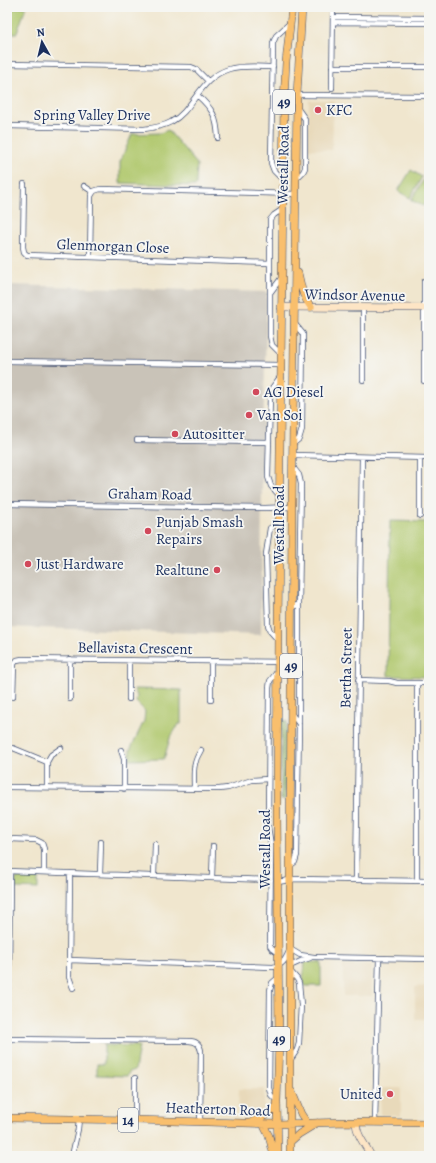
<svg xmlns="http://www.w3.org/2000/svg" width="436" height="1163" font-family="Alegreya,serif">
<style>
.built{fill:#e8d9ba}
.industrial{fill:#c9c3b8}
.green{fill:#b0c86d;stroke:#667c66}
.forest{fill:#8cac60;stroke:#546e5f}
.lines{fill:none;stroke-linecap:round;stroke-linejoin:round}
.street-casing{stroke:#3b4a6f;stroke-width:6}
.secondary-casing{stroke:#3b4a6f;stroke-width:8}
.primary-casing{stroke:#3b4a6f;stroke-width:8}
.street{stroke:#fff;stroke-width:4.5}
.secondary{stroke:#fde5c5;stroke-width:7}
.primary{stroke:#f9bf6d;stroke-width:7}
.poi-dot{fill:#d1495b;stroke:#f6f6f2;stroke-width:1.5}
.labels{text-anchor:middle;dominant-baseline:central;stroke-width:3.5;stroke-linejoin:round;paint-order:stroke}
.shield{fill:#f6f6f2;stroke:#5d6b8a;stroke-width:1}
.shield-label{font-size:14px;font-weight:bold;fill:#1b2f5e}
.poi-label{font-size:15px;fill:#1b2f5e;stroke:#f6f6f2;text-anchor:start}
.street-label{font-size:15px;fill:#1b2f5e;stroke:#f6f6f2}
</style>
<rect width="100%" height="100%" fill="#f6f6f2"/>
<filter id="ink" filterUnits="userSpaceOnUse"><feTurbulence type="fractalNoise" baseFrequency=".025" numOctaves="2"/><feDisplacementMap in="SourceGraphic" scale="8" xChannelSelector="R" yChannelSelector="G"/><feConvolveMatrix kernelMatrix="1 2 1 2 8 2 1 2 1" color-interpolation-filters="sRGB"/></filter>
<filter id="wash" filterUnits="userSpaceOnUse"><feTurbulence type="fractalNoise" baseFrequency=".012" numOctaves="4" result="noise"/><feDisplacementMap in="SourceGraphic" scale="16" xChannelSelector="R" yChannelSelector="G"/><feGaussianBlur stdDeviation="0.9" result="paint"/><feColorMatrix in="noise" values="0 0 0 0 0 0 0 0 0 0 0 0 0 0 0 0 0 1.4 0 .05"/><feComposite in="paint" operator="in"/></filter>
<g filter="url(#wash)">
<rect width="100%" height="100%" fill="#f0e6ce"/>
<path class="built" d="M309,100H334L332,150L308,149Z
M343,965L372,966V996H343Z
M429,982V1019H415V987L428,986Z
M380,1088H401V1116L381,1115Z
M239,1089H264V1110L258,1114H238Z"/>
<path class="industrial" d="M7,285L267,292L262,476L261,635L7,627Z"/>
<path class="green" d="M19,7H26L17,33H7V11Z
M168,130L197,164L196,186L120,183V162L132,134L160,133Z
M411,170L422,177L410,198L398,191Z
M424,179L429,182V196L423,206L411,200Z
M390,521L429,522V677L388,676Z
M134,689L181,690V724H179L170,738L164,759L130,760V750L144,721L145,711L136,702L137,696Z
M18,877H38V889L15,888L16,878Z
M305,962H321V986H305L303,979Z
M104,1045L139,1046L135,1070L129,1072L127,1076L97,1075V1064H104Z"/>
<path class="forest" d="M281,719L287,721L286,800H281Z"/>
</g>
<g filter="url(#ink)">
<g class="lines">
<g class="street-casing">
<path id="street" d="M333,17L429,18
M333,22L429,23
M7,64L191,67L196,69L208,81
M332,67H429
M332,88L333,7
M197,95C213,109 217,117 218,138
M297,95L429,96
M7,126L144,129C153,128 162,127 171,122C194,110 199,78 229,69C243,65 259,67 273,67
M296,179L303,172L305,168V119L298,109
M283,180L274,171L271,163L273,43L276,36L290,23
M24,184L23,247L24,252L27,255L270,263
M84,186L93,192
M90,257L91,196L94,191L100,189L296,194
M270,293L282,277
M363,307V380
M280,353L272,345L270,336V220L274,215L283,209
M7,361L281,365
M424,381V281
M137,440L269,442
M293,444L299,439L302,429L303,334L294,323
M292,455L429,458
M279,495L271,486L268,477L270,396L272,388L280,377
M7,504L265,508L292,507
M420,516V458
M291,608L299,604L301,484L299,475L292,466
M278,640L270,631L268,625L266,554L270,528L279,523
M277,672L270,681L269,688L268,827L271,845L270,946L272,949L279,954
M358,680L389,681L397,683H429
M13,697L14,664L17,660L22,659L291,662
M70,699V659
M129,699V660
M211,700V661
M299,722V604
M13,748L47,762V787
M121,750L124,759V789
M47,762L51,755L61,748
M7,787L219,789L228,788L252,780L268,779
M194,789C194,773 192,764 201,750
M9,839L36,840L42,843L44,849V872
M290,866L295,862L297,855L299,724L291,713
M7,871L271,880
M70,873L69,977L73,988
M100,874L101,842
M154,876L155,844
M212,878L213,846
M356,880L362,457
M417,881V683
M278,882L295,879L429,881
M69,960L273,967C284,965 286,958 290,949L300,955L314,957L429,959
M290,966L301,961L310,958
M291,972L297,979L299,983L301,1005L299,1043L297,1050L291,1059
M9,986L10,871
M7,1039L189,1041C196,1041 200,1044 201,1051L200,1122
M277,1101L271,1095L269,1088L270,990L272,983L279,977
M135,1120V1078
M375,1123L379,958
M72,1156L78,1129L79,1119"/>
</g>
<g class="secondary-casing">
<path id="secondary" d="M281,307L429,308
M356,1122C356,1135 366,1145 371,1156"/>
</g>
<g class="primary-casing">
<path id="primary" d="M298,273C302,288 301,294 311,307
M292,1092L301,1114L307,1123
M7,1118L135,1120L277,1124L347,1122L429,1123
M252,1122L268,1114L277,1106
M263,1124L269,1136L274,1156
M290,1142L299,1134L317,1123
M278,1156L277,1101L279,1041L277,813L278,626L284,101L286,62L292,7
M290,1156V866L292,507L297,95L302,7"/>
</g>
<use href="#street" class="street"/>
<use href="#secondary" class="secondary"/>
<use href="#primary" class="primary"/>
</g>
</g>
<g class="poi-dot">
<circle cx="318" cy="110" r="4"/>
<circle cx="256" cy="392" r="4"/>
<circle cx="249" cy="415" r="4"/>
<circle cx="175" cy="434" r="4"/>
<circle cx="148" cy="531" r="4"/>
<circle cx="28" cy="564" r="4"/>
<circle cx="217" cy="570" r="4"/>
<circle cx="390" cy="1094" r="4"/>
</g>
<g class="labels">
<g class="shield">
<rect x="273" y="90" width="22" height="24" rx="3"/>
<rect x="280" y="654" width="22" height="24" rx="3"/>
<rect x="268" y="1027" width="22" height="24" rx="3"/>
<rect x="118" y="1108" width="20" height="24" rx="3"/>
</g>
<g class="shield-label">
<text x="284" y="102">49</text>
<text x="291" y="666">49</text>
<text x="279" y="1039">49</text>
<text x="128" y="1120">14</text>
</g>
<g class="poi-label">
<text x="326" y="110">KFC</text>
<text x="264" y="392">AG Diesel</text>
<text x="257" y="415">Van Soi</text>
<text x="183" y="434">Autositter</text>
<text x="156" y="522">Punjab Smash<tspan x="156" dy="17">Repairs</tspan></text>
<text x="36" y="564">Just Hardware</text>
<text x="209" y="570" text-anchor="end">Realtune</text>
<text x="382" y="1094" text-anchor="end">United</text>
</g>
<g class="street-label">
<text x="92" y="115">Spring Valley Drive</text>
<text transform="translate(283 165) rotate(-89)">Westall Road</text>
<text transform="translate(113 246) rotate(2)">Glenmorgan Close</text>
<text transform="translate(355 295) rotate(1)">Windsor Avenue</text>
<text transform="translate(150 494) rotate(1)">Graham Road</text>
<text transform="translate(279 525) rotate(-90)">Westall Road</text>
<text transform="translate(135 648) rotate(1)">Bellavista Crescent</text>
<text transform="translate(346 668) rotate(-89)">Bertha Street</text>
<text transform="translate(265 849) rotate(-90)">Westall Road</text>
<text transform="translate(218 1109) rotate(2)">Heatherton Road</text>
</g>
</g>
<rect width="436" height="1163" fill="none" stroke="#f6f6f2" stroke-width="24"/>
<g transform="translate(42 42) rotate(352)" stroke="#f6f6f2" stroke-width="3" paint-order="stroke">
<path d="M0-3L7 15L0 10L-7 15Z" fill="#1b2f5e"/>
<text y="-6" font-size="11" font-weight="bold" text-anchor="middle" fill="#1b2f5e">N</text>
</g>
</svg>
